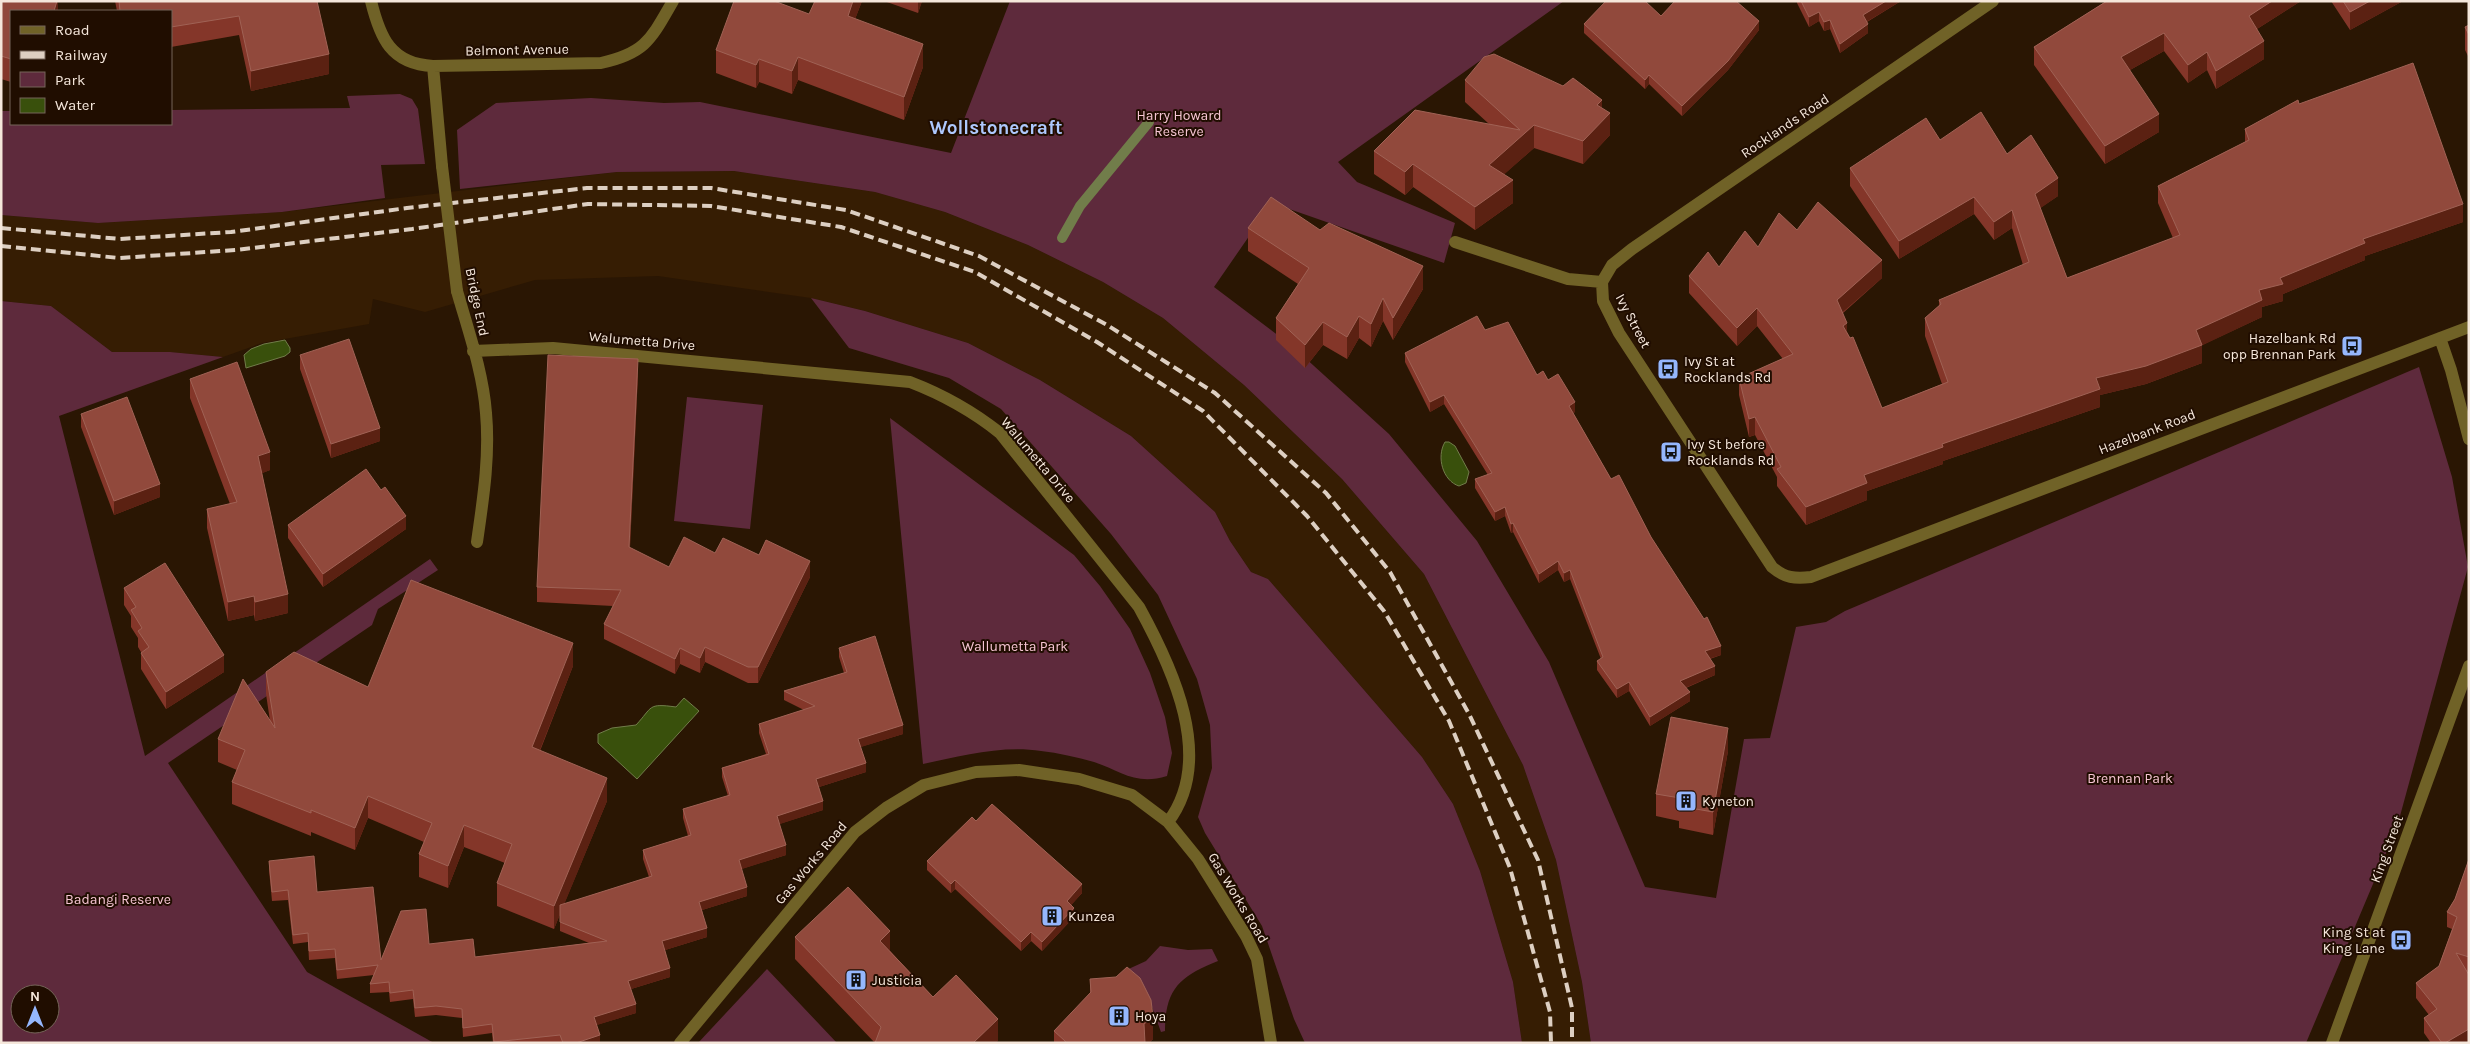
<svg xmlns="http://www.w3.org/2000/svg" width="2470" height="1044" font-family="Karla,sans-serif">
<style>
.built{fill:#361d03}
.green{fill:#5e2a3c;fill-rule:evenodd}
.water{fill:#39500c;stroke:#717d4a}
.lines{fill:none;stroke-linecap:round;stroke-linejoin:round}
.stream{stroke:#717d4a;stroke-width:10}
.street{stroke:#706227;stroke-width:12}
.rail{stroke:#ddcfc2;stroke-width:4;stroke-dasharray:10 5;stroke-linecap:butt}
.street-bridge{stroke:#706227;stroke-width:12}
.wall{fill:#843629}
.shaded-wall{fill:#5b2112}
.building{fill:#91493c;stroke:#a06255}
.labels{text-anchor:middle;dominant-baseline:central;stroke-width:4;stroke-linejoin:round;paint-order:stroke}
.street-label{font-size:14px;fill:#f5e7db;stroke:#200d00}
.park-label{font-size:14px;fill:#f6c5d3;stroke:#200d00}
.poi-label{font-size:14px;fill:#f5e7db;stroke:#200d00;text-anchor:start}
.district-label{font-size:19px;font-weight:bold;fill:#aec8fd;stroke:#200d00}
</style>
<rect width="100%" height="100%" fill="#2a1603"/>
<path class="built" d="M734,171L875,192L945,212L1028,245L1103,282L1163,318L1244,385L1342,479L1424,574L1523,765L1556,860L1582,982L1591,1043H1522L1513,982L1480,871L1453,804L1422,757L1268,579L1251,572L1230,541L1215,512L1131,436L1040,380L968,343L865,311L811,298L658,276L535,280L425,312L373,299L369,324L262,343L223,357L170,352H112L51,306L1,301V215L98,223L282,212L617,172Z"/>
<path class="green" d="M1010,1H1564L1338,162L1357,182L1455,223L1444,263L1272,203L1214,287L1292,346L1389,434L1477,541L1549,662L1645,887L1716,898L1744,739L1770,738L1796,627L1826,622L1845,611L2419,367L2452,477L2468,567L2397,827L2306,1043H1591L1582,982L1556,860L1523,765L1424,574L1342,479L1244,385L1163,318L1103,282L1028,245L945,212L875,192L734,171L617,172L460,189L457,130L496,103L591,98L664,103L700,102L951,153Z
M400,94L412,99L418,109L425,164L381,165L385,198L282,212L98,223L1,215V111H11V124H171V110L350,108L347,96Z
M811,298L865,311L968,343L1040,380L1131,436L1215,512L1230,541L1251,572L1268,579L1422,757L1453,804L1480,871L1513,982L1522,1043H1305L1294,1019L1262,926L1205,833L1198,817L1212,768L1210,725L1197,679L1158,595L1111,534L1001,409L949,378L849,348Z
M1,301L51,306L112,352H170L223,357L59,416L145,756L430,559L438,570L378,609L372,625L168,763L307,972L434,1043H1ZM20,994H50V1024H20Z
M687,397L763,405L750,529L674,521Z
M890,418L1074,555L1100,586L1130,629L1150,673L1165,717L1172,753L1167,776C1136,786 1121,771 1094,762C1077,757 1058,753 1041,751C1002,745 961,756 923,764Z
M1160,946L1188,950L1212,949L1218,961C1180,976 1165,989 1165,1031L1161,1032L1149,999L1122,972L1146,961Z
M767,969L837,1043H698Z"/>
<path class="water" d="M285,340L290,348V352L285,356L246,368L244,355L251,349L264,344Z
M1445,442H1449L1455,446L1469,472L1466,483L1459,486C1443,481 1436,457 1445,442Z
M684,698L699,711L637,779L598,743V734L612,728L636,725C653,707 647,703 676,707Z"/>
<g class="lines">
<path class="stream" d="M1062,238L1080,206L1149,122"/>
<path class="street" d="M371,1C380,38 391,64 433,66L601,63C646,53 651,39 673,1
M433,66L442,166
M1455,242L1568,279L1602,282
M1602,282L1603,301L1619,333L1772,567C1785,578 1795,579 1811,577L2469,327
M1602,282L1612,265L1632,249L1993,1
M457,291C468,330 483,372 486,413C490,456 483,500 477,542
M2440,338L2451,370L2469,439
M473,351L553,348L910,382C944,395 971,410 1000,433L1139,607C1172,667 1216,759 1168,822
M680,1043L855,832L886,808L924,785L976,772L1019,770L1079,779L1132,795L1168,822L1198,859L1246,936L1257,959L1271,1043
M2332,1043L2469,666"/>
<path class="rail" d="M1,228L120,239L231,232L407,208L587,188H711L846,210L979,256L1107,325L1215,393L1326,493L1390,572L1469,714L1538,860L1572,1008V1043
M1,246L119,258L236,250L412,229L588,204L711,206L841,227L975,272L1097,342L1203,411L1307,516L1384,611L1449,721L1510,868L1550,1012L1551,1043"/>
<path class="street-bridge" d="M442,166L457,291"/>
</g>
<path class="wall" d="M1,1H58V11H11V82L1,79Z
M115,1H317L329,74L251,91L239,35L171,47V11H117Z
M862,1L855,19L923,67L904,120L798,80L792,94L759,82L756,88L716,73V50L809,14Z
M884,1H922L918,13Z
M1797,1H1901L1867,22L1868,33L1840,53L1830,29L1824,31L1819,21L1809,27L1797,3Z
M2105,1H2301L2257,29L2264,59L2216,89L2207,70L2188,83L2164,51L2130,70L2159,132L2105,164L2034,65V47L2105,2Z
M2331,1H2403L2350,30Z
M1661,16L1759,30L1728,70L1682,116L1649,84L1645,89L1584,33V24Z
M2469,25V58L2465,50V27Z
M1465,80L1602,108L1610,135L1583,164L1534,148L1504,174L1513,203L1475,230L1413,187L1405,195L1374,174V151L1489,124L1465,102Z
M2299,104L2463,222L2365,256V260L2283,294V301L2262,307V317L2202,345V363L2146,384L2100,395V407L1943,461V464L1867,491V500L1806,525L1777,486V477L1755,435L1749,437L1739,395V378L1783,359L1757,326L1737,346L1689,293V276L1719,267L1758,247L1797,230L1882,278L1843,313L1847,332L1882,408L1942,384L1925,336V318L1939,306V300L2023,265L2012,228L1994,240L1974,214L1899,259L1850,186V168L1940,140L2007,154L2058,196L2040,208L2067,278L2173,238L2158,203V186L2245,142V129Z
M1248,228L1320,230L1423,289L1393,340L1383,321L1371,347L1359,338L1347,359L1323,345L1305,368L1276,340V318L1298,284L1248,251Z
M1485,330L1537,375L1548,380L1575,412L1573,413L1611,479L1651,537L1721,655L1710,659L1715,675L1686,688L1690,701L1650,726L1629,691L1617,698L1597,670V661L1601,659L1570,579L1564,582L1558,570L1539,583L1513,532L1511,533L1505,516L1495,521L1475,488V479L1488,475L1444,404L1430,412L1405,362V353Z
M300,355L380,441L331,458L300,369Z
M638,374L630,548L669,567L715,553L759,555L810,577L758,683H748L705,662L700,673L680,664L675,674L604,639V624L613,606L537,602V587Z
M190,379L270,470L262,473L288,613L255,621L254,615L228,621L207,528V509L230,504L190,398Z
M81,414L160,497L114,515L81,427Z
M381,490L406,529L323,587L288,538V525Z
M124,588L224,672L166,709L141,669V652L138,647V638L131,627V616L124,605Z
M839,648L903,734L860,747L866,772L819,787L823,810L779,824L786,855L741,869L747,896L702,910L707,937L665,950L670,977L631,989L636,1013L596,1025L600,1043H493L492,1033L463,1037L462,1018L436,1015L415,1017L413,999L390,1002L389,992L370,993V984L374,975L337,979L335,958L309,960L308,942L293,944L288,900L272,901L269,870V861L317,892L381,960L429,944L475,957L589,943L560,931V914L554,929L497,906V883L505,863L464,847L448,888L419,877V854L424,842L368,818L355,850L311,832V836L232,804V782L237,770L218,762V739L270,721L266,694V672L368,687L573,666L540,751L607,801L564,904L649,877L643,859V850L688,836L683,818V809L728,796L722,777V768L766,754L759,733V724L804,710L784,700V691L844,673L839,657Z
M1728,751L1713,835L1679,828V821L1656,816V794Z
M2469,859V973L2467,972L2469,1043H2431L2424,1033V1018L2429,1015L2416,998V983L2439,966L2452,929L2447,927V912L2455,899Z
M927,861L1082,893L1071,905L1074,917L1042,951L1031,941L1021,951L955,889L951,893L927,870Z
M795,937L890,951L933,997L998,1041L875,1043L795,959Z
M1090,979L1153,1039L1149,1043H1054V1031L1090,994Z"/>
<path class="shaded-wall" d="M57,1H58V11H54Z
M853,1H862L848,38V16Z
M918,1H922L918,13Z
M1886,1H1901L1863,24V15Z
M2272,1H2301L2249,34V16Z
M2370,1H2403L2350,30V12Z
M1819,12V21L1809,27V17Z
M1830,20V29L1824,31V22Z
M1759,21V30L1728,70L1682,116V106Z
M1868,24V33L1840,53V44Z
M2164,33V51L2121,75V57Z
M2264,41V59L2216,89V71Z
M923,44V67L904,120V97Z
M2207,52V70L2188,83V65Z
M329,54V74L251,91V71Z
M798,57V80L792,94V71Z
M759,59V82L756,88V65Z
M1649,75V84L1645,89V80Z
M1602,100V121L1610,113V135L1583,164V141L1597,105Z
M2159,114V132L2105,164V146Z
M1534,125V148L1489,188V165Z
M1413,164V187L1405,195V172Z
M2058,178V196L2035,212V194Z
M1513,180V203L1475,230V207Z
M1974,197V214L1899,259V241Z
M2463,204V222L2365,256V260L2283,294V301L2262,307V317L2201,346L2202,345V363L2146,384L2100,395V407L1943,461V464L1867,491V500L1806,525V507L1864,475L1942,444L2096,378L2196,330L2280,278L2363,239Z
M2012,210V228L1994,240V222Z
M1882,260V278L1837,317V300Z
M1423,266V289L1393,340V318Z
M1383,298V321L1371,347V324Z
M1757,308V326L1737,346V328Z
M1359,316V338L1347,359V337Z
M1323,322V345L1305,368V345Z
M1847,323V341L1843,326Z
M638,359V374L629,563V547Z
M1444,395V404L1430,412V402Z
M1575,402V412L1569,415V406Z
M1755,417V435L1749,437V419Z
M380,428V441L331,458V444Z
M270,452V470L258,475V456Z
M160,484V497L114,515V501Z
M1505,507V516L1495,521V512Z
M406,516V529L323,587V574Z
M1513,523V532L1511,533V524Z
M810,561V577L758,683V667Z
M1558,561V570L1539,583V574Z
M1570,570V579L1564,582V573Z
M288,594V613L255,621V602Z
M254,596V615L228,621V602Z
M573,643V666L532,770V747Z
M1721,646V655L1705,660V651Z
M705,647V662L700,673V658Z
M680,648V664L675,674V659Z
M224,655V672L166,709V692Z
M1715,666V675L1680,690V681Z
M1629,682V691L1617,698V689Z
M1690,692V701L1650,726V717Z
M903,725V734L858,748V739Z
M1728,728V751L1713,835V812Z
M866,763V772L816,788V779Z
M607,778V801L554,929V906Z
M368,796V818L355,850V828Z
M823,801V810L777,825V816Z
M464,825V847L448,888V866Z
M786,845V855L739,870V860Z
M955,880V889L951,893V884Z
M1082,884V893L1067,910V901Z
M747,887V896L699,911V902Z
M1074,908V917L1042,951V942Z
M707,928V937L662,951V941Z
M890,931V953L880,941Z
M1031,932V941L1021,951V942Z
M670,968V977L628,990V981Z
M636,1004V1013L594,1026V1017Z
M1153,1017V1039L1149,1043H1144V1024Z
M998,1019V1041L996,1043H973Z
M2469,1029V1043H2445Z
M600,1035V1043H576Z"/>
<path class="building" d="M1,1H57L54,11H11V59L1,56Z
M119,1H317L329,54L251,71L239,16L171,27V11H120Z
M734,1H774L809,14L815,1H853L848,16L923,44L904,97L798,57L792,71L759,59L756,65L716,50Z
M1606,1H1645L1661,16L1675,1H1736L1759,21L1728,61L1682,106L1649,75L1645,80L1584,24Z
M1801,1H1886L1863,15L1868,24L1840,44L1830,20L1824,22L1819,12L1809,17Z
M2107,1H2272L2249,16L2264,41L2216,71L2207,52L2188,65L2164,33L2121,57L2159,114L2105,146L2034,47Z
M2343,1H2370L2350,12Z
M2469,25V35L2465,27Z
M1494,54L1563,86L1573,78L1602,100L1597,105L1610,113L1583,141L1534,125L1489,165L1513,180L1475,207L1413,164L1405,172L1374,151L1415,110L1520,130L1465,80L1484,57Z
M2413,63L2463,204L2363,239L2365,243L2280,278L2283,284L2259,290L2262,300L2196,330L2202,345L2146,366L2096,378L2100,389L1942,444L1943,447L1864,475L1867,483L1806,507L1777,469L1781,467L1755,417L1749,419L1739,378L1793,354L1757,308L1737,328L1689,276L1708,252L1719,267L1745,231L1758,247L1779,213L1797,230L1818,202L1882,260L1837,300L1847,323L1843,326L1850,338L1853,337L1882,408L1948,382L1925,318L1941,304L1939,300L2029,262L2012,210L1994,222L1974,197L1899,241L1850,168L1926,118L1940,140L1981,112L2007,154L2031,135L2058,178L2035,194L2067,278L2180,235L2158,186L2249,140L2245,129L2298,100L2299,104Z
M1271,197L1320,230L1329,223L1423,266L1393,318L1383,298L1371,324L1359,316L1347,337L1323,322L1305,345L1276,318L1309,268L1248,228Z
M1477,316L1485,330L1508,322L1537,375L1543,371L1548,380L1558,374L1575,402L1569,406L1611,479L1619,475L1651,537L1704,619L1707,617L1721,646L1705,651L1715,666L1680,681L1690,692L1650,717L1629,682L1617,689L1597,661L1603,657L1570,570L1564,573L1558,561L1539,574L1513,523L1511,524L1505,507L1495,512L1475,479L1492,473L1444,395L1430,402L1405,353Z
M349,339L380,428L331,444L300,355Z
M548,355L638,359L629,547L669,567L684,537L715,553L723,538L759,555L766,540L810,561L758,667H748L705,647L700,658L680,648L675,659L604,624L621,590L537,587Z
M237,362L270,452L258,456L288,594L255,602L254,596L228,602L207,509L237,502L190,379Z
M127,397L160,484L114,501L81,414Z
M366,469L381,490L385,487L406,516L323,574L288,525Z
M165,563L224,655L166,692L141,653L149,647L138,631L142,628L131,610L136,607L124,588Z
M411,580L573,643L532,747L607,778L554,906L497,883L512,844L464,825L448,866L419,854L432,823L368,796L355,828L311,810V813L232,782L245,750L218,739L243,679L275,728L266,672L294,652L368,687Z
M875,636L903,725L858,739L866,763L816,779L823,801L777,816L786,845L739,860L747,887L699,902L707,928L662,941L670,968L628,981L636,1004L594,1017L600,1035L576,1043H563L560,1035L494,1042L492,1024L463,1028L462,1009L436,1006L415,1008L413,990L390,993L389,982L370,984L378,965L337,970L335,949L309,951L308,933L293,935L288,890L272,892L269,861L314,856L317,892L373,887L381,960L401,911L426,909L429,944L473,939L475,957L607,941L560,922V905L652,876L643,850L691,835L683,809L730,795L722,768L769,754L759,724L815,706L784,691L847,672L839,648Z
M1671,717L1728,728L1713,812L1679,806L1680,798L1656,794Z
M992,804L1082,884L1067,901L1074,908L1042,942L1031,932L1021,942L955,880L951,884L927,861L972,817L976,821Z
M2469,859V957L2456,953L2469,975V1029L2445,1043H2442L2424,1018L2437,1009L2416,983L2439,966L2457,917L2447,912L2455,899Z
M848,887L890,931L880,941L933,997L956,975L998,1019L973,1043H875L881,1027L795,937Z
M1127,967L1140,978L1151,1000L1153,1017L1144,1024L1145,1043H1066L1065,1041L1054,1031L1091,992L1090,979L1116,977Z"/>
<defs>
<g id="bus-square" transform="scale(1.125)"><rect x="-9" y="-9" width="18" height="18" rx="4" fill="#95b7fd" stroke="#200d00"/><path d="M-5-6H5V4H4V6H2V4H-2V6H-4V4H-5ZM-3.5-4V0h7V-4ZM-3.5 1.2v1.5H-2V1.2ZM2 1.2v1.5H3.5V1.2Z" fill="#111"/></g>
<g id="building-square" transform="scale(1.125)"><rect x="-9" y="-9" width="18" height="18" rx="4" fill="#95b7fd" stroke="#200d00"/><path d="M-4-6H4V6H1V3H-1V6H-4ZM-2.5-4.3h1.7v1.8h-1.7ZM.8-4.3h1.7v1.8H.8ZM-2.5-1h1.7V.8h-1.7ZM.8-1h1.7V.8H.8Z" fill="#111"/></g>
</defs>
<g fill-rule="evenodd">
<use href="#bus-square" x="2352" y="346"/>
<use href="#bus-square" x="1668" y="369"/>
<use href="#bus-square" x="1671" y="452"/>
<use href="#building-square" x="1686" y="801"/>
<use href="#building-square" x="1052" y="916"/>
<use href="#bus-square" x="2401" y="940"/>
<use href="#building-square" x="856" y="980"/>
<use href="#building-square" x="1119" y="1016"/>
</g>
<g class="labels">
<g class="street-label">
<text transform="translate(517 50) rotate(-1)">Belmont Avenue</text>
<text transform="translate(1785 126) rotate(-34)">Rocklands Road</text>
<text transform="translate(477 302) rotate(78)">Bridge End</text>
<text transform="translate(1633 321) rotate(62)">Ivy Street</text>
<text transform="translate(642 341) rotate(5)">Walumetta Drive</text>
<text transform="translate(2147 432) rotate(-21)">Hazelbank Road</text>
<text transform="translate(1038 460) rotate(50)">Walumetta Drive</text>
<text transform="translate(2387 849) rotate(-70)">King Street</text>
<text transform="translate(811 863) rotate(-50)">Gas Works Road</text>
<text transform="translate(1238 898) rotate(59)">Gas Works Road</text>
</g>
<g class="park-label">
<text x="1179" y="115">Harry Howard<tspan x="1179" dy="16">Reserve</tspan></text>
<text x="1015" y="646">Wallumetta Park</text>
<text x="2130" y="778">Brennan Park</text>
<text x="118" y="899">Badangi Reserve</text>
</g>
<g class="poi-label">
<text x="2336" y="338" text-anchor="end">Hazelbank Rd<tspan x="2336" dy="16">opp Brennan Park</tspan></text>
<text x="1684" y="361">Ivy St at<tspan x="1684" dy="16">Rocklands Rd</tspan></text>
<text x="1687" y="444">Ivy St before<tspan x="1687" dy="16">Rocklands Rd</tspan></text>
<text x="1702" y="801">Kyneton</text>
<text x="1068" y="916">Kunzea</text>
<text x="2385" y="932" text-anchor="end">King St at<tspan x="2385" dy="16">King Lane</tspan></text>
<text x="872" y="980">Justicia</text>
<text x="1135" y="1016">Hoya</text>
</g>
<g class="district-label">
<text x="996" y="128">Wollstonecraft</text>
</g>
</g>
<rect width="2470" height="1044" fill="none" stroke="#f5e7db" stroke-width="5"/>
<rect x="10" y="10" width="162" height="115" fill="#200d00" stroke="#756458"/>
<rect x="20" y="26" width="25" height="8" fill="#706227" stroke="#756458"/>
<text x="55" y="35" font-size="15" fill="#f5e7db">Road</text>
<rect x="20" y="51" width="25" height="8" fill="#ddcfc2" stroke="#756458"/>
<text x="55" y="60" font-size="15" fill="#f5e7db">Railway</text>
<rect x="20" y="72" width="25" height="15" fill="#5e2a3c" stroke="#756458"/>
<text x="55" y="85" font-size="15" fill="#f5e7db">Park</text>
<rect x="20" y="98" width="25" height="15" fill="#39500c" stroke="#756458"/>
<text x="55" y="110" font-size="15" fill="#f5e7db">Water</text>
<g transform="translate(35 1009)"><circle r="24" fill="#200d00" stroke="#756458"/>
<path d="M0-4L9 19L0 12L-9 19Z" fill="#95b7fd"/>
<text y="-8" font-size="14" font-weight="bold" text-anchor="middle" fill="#f5e7db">N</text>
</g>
</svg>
